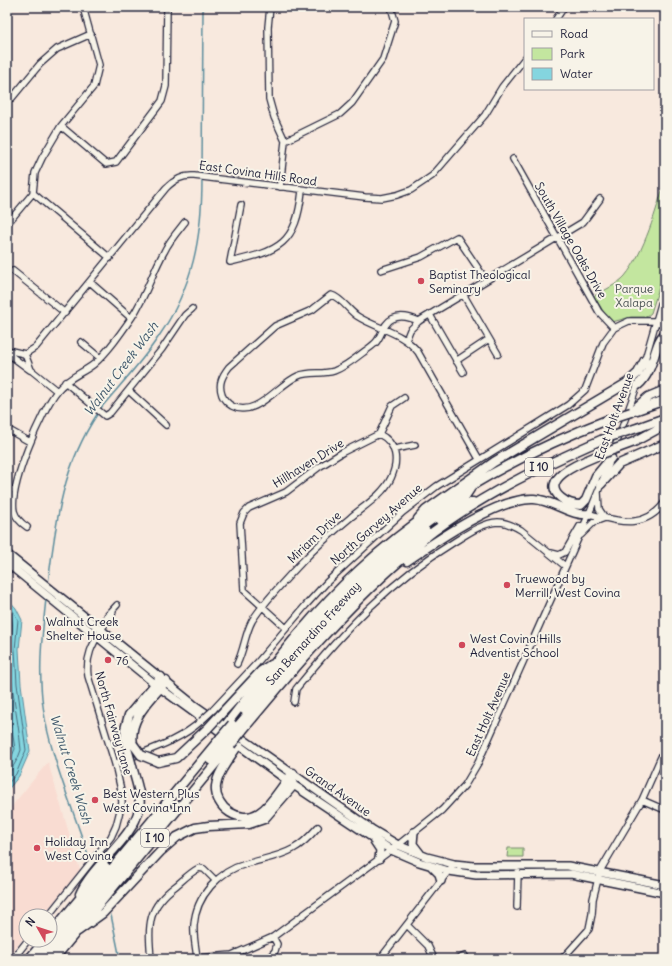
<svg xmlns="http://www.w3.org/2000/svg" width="672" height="966" font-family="Delius,sans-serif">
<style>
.built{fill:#f9dcd2}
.green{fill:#c3e69f;stroke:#72846d}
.water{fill:#84d5df;stroke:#5d8d9d}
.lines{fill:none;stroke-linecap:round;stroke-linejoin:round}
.shore{stroke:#496a7d;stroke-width:1}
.stream{stroke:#5d8d9d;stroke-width:1.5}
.minor-casing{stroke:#22223b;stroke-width:8}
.major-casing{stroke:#22223b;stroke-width:10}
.highway-casing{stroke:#22223b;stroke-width:11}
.minor{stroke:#f7f3e8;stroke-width:5.5}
.major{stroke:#f7f3e8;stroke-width:7}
.highway{stroke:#f7f3e8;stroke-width:8}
.minor-bridge-casing{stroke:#22223b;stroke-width:8;stroke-linecap:butt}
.highway-bridge-casing{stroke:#22223b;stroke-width:11;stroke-linecap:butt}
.minor-bridge{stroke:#f7f3e8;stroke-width:5.5}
.highway-bridge{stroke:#f7f3e8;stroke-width:8}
.poi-dot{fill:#d1495b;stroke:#f7f3e8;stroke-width:1.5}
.labels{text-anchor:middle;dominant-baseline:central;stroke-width:4;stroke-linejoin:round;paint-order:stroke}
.shield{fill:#f7f3e8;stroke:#62616f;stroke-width:1}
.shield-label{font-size:11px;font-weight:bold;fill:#22223b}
.street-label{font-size:12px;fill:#22223b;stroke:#f7f3e8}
.poi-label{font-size:12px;fill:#22223b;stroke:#f7f3e8;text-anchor:start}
.park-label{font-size:12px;fill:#4a5354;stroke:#f7f3e8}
.water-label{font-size:13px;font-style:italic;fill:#3f586c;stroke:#f7f3e8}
</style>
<rect width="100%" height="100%" fill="#f8e9de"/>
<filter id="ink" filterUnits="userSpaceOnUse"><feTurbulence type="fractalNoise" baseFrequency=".025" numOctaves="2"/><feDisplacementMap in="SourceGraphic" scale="8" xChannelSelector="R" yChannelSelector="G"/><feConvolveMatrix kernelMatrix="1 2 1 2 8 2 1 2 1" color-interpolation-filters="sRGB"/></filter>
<g filter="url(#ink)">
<path class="built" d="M48,762L80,870L42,916H26V935L7,957V812Z"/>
<path class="green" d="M665,180V268L651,313L646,317H631L612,322L606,316L594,296C603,291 618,284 625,276C644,253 657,208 665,180Z
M508,848H523V857H507Z"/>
<path class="water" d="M7,598L16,608L22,620L19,649L21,684L30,751L19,776L7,791Z"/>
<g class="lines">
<path class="shore" d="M7,604L13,611L18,620L15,649L17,684L26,750L16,774L7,785
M7,611C17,621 10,636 10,649C9,683 18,716 21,750L18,758L7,777
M7,696L15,749L7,767"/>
<path class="stream" d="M202,175L203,7
M100,409C120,385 142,362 159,336C193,287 202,237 202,179
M48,584C56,521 62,467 98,413
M46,599C42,635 38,670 43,706C49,753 73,809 88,855
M111,915L119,954"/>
<g class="minor-casing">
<path id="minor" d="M270,7L268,27L269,99L274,117L285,141L280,187
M556,19L564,7
M12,98L40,64L57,49L91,34
M61,126L106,164L116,162L162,101L166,86L167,7
M285,141L340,114L352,103L383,59L395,21L391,7
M513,159L599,312L614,328
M33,193L35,173L42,158L61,126L94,86L99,65L83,7
M33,193L110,258
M241,205L230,262C280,251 296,244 302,191
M7,224L33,193
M381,270L421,257L457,237L486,280
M13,271L65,313
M90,282L131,318
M463,294L498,354
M430,315L463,372
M419,321C411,318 401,314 392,319C384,323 382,334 377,341C374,345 369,348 365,351C356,358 345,367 334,371C322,375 310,371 298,376C278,384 256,419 232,406C227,403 224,400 222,395C218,384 222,376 229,367L275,326L312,310L331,295C342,298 348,310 357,316C377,329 403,332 418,352L479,459
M406,340L410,330L419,321L583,222L600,199
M81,342L100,358
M7,350L25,354L36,347L166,188C174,180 182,175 194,176L365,197L382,198L397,195L411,190L432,176L485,115L502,87L525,58
M7,353L30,370
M25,354L31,370L57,391
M456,361L489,339
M644,363L665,290
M65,382L105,416L110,413L162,349L185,315L192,309
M129,391L166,425
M7,429L30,442
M395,449L415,445
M614,450L638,383
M7,489L14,490
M598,492L599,509L605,518
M589,514C618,521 644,531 665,502
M27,527C21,523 16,518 14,511C9,487 41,410 58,390C69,377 81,374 94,364C108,352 121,333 132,317C146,296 152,273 164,252C169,241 177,232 185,222
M581,535L594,522L605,518
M551,553L559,555L565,552L580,526
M106,622L111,619L113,611
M286,628L244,590L240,523L244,513L249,508L286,492L319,467L343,452L379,434L392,406L404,398
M237,664C244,650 245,634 252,621C263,603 286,579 301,563C316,547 333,532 350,518C364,506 383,495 391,478C399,461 397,443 379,434
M294,702L296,689C343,631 390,581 454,542C467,534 482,523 498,522C506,522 514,526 521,530L565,566
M213,710L257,663L306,605L327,582L403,512L437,486L568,405L585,390L603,343L614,328L629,321H657
M115,764C144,751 177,743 201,721
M642,800L665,810
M517,907L518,872
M48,916L111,837L116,826L122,803L121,790L115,764L88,676C85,653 95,641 106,622L107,616L117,605
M408,926L428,946L434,959
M197,958C196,948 193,936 194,925C196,896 219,871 246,864C262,859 279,857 293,849C303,844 311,835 318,827
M13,959L28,940
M151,959C148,924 147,907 177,885C184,879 191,872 199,868L204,869L215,880
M185,959L232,955L273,937L398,845L442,810L465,785L478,763L589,514L609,464
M268,959L275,951L277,944L273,937
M380,959L454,864
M457,959L465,956
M562,959L589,929L592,914L593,899L600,871L642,800L665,748"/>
</g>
<g class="major-casing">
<path id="major" d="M7,554L193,704L373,830L398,845L427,857L454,864L474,866H568L665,885
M7,563L160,688L292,784L391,850L419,862L449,871L476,875L571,874L665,893
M414,832L413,844L420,853
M374,841L380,850L379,859
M432,867L439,874L441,881"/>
</g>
<g class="highway-casing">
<path id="highway" d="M657,321L665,322
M638,385C655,371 654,341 665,334
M637,410L665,400
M631,412L648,397L665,390
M640,427L665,418
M634,442L665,425
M599,455C585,461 537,478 561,498C567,503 574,505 581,505L586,500L596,476L611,458
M601,484L619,464L665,444
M418,519L426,510L494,462L627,383L638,373L645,360
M440,521L459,507L473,502
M407,561C436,541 499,497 534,499C553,500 572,517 589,514
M244,710C278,670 310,628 348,591C383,555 422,525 464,498L470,489
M220,715L261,671L270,665
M228,722C269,670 309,616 358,571C429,505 516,455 607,420
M236,728C267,692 295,655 327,621C357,588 390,558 426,531
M242,731C292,671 343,610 402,559C413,549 423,539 434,531C486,493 542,466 601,440
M133,744C128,718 151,700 166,681
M127,748L125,729L129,715L161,677
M236,748C229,759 218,772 216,786C214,808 240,825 259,813C273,804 282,785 293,773
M210,760L226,740
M158,762L176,758L208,728
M80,894C93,864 133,839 139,809C142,795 135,779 132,766
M78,931L103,913L160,852L177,837L195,828L209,826L249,824L264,819L292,787L293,773
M50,934L106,867
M29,959L45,940
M37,959L221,737
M45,959L168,810
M54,959L231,745"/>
</g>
<use href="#minor" class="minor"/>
<use href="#major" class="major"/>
<use href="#highway" class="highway"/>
<g class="minor-bridge-casing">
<path id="minor-bridge" d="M201,721L213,710"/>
</g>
<g class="highway-bridge-casing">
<path id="highway-bridge" d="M607,420L631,412
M601,440L640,427
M599,455L634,442
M208,728L220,715
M221,737L232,724
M226,740L236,728
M133,744L141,755L158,762
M231,745L242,731
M127,748L132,766"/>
</g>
<use href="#minor-bridge" class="minor-bridge"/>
<use href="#highway-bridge" class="highway-bridge"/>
</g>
</g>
<g class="poi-dot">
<circle cx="421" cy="281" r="4"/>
<circle cx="507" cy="585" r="4"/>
<circle cx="38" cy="628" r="4"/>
<circle cx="462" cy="645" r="4"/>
<circle cx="108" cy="660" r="4"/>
<circle cx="95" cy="800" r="4"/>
<circle cx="37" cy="848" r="4"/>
</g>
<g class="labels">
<g class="shield">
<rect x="525" y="458" width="28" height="18" rx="3"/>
<rect x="141" y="829" width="28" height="18" rx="3"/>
</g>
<g class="shield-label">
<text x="539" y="467">I 10</text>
<text x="155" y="838">I 10</text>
</g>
<g class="street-label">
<text transform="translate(258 173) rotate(8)">East Covina Hills Road</text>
<text transform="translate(571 240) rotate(60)">South Village Oaks Drive</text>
<text transform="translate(614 416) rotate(-70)">East Holt Avenue</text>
<text transform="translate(308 463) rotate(-32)">Hillhaven Drive</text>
<text transform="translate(376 524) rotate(-41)">North Garvey Avenue</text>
<text transform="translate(314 537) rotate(-44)">Miriam Drive</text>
<text transform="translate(313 633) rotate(-48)">San Bernardino Freeway</text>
<text transform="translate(488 714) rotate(-66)">East Holt Avenue</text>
<text transform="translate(114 723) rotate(74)">North Fairway Lane</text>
<text transform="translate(338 791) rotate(35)">Grand Avenue</text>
</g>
<g class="poi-label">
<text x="429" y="274">Baptist Theological<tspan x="429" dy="14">Seminary</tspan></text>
<text x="515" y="578">Truewood by<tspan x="515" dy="14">Merrill, West Covina</tspan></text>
<text x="46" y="621">Walnut Creek<tspan x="46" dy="14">Shelter House</tspan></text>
<text x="470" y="638">West Covina Hills<tspan x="470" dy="14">Adventist School</tspan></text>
<text x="116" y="660">76</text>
<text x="103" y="793">Best Western Plus<tspan x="103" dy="14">West Covina Inn</tspan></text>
<text x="45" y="841">Holiday Inn<tspan x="45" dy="14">West Covina</tspan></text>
</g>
<g class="park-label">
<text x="634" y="288">Parque<tspan x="634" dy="14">Xalapa</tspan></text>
</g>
<g class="water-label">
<text transform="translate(121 369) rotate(-53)">Walnut Creek Wash</text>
<text transform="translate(71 769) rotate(73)">Walnut Creek Wash</text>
</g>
</g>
<rect width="672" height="966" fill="none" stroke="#f7f3e8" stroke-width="24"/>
<rect x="12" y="12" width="648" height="942" fill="none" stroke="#22223b" stroke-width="1.5" filter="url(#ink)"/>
<rect x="524" y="18" width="130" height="72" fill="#f7f3e8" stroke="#a29fa3"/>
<rect x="532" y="31" width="20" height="6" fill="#f7f3e8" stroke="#a29fa3"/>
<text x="560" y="38" font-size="12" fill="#22223b">Road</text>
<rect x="532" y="48" width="20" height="12" fill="#c3e69f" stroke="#a29fa3"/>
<text x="560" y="58" font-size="12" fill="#22223b">Park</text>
<rect x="532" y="68" width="20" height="12" fill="#84d5df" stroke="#a29fa3"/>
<text x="560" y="78" font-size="12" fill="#22223b">Water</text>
<g transform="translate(38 928) rotate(309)"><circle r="19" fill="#f7f3e8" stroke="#a29fa3"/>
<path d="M0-3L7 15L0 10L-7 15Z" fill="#d1495b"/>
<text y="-6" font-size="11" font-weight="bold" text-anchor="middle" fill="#22223b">N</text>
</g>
</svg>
